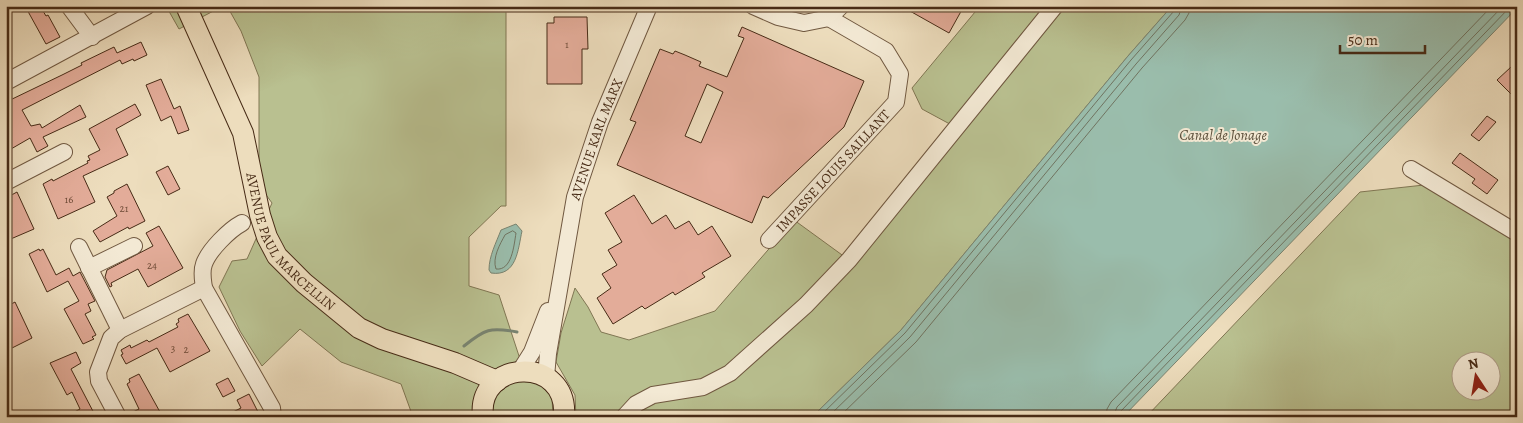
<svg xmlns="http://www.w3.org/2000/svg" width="1523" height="423" font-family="Alegreya,serif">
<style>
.green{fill:#b9c090;stroke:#807653;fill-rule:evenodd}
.water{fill:#9abdac;stroke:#798370}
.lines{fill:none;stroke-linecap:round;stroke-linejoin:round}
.shore{stroke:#707461;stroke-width:1}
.stream{stroke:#798370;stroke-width:3}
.building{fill:#e3ac99;stroke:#472b16;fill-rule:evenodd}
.minor-casing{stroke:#705840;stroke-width:18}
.major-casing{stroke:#472b16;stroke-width:22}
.minor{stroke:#f3e9d4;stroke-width:16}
.major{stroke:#edddbd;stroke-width:20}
.labels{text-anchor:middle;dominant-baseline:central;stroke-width:4;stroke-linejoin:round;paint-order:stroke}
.number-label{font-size:11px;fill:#6e4b37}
.street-label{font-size:14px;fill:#472b16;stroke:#f3e9d4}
.water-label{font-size:15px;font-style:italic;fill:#5c503c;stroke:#f3e9d4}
</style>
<rect width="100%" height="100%" fill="#edddbd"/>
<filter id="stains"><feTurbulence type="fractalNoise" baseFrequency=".004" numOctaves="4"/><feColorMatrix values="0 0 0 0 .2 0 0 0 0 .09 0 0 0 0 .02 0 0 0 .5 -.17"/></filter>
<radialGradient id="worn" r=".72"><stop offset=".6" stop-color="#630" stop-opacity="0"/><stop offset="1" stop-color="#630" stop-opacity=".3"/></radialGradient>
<path class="green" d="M166,6H223L179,29Z
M227,6H506V206H501L469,237V286L499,295L519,356L536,381L552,397L553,417H413L401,384L341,362L300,329L262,366L240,331L219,287L232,261L247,259L272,203L259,185V77L241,31Z
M980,6H1172L1128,56L901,330L812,417H576L575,395L556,362L561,333L575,288L588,307L601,332L629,340L715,311L794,220L849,260L959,129L922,109L912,88Z
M1424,185L1517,241V417H1146L1360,192ZM1460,360H1490V390H1460Z"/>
<path class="water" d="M1172,6H1517V8L1123,417H812L901,330L1128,56Z
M516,224L522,231C518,249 517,277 491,273L489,270C489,256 496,243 501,230Z"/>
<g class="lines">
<path class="shore" d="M513,231L516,233C514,245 512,271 496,269C492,258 500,244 505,235Z
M819,417L905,333L1131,60L1174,11L1175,6
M828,417L910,337L1136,64L1179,15L1182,6
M839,417L916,342L1142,68L1185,20L1189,13V6
M1106,417L1107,409L1111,402L1492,6
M1113,417L1117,407L1503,6
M1120,417L1121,411L1511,6"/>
<path class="stream" d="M464,346C485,329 490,327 517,332
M386,417L394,413"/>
</g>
<path class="building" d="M25,6H40L46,16L48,15L60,37L46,44Z
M901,6H964L949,33Z
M554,17H587L588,49H582V84H547V23H554Z
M742,27L864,81L844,127L768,198L763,196L752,223L617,165L636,122L630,120L660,49L673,54L675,51L685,55L701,62L699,66L727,77L744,38L738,36ZM707,84L723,92L701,143L685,136Z
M141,42L147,55L134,61L133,59L122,64L120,60L22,110L31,126L40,124L42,128L80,105L86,117L43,137L48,146L37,152L30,138L11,149L6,141V102L62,75L82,65L81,63L114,47L117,53Z
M1511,67L1517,72V100L1497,80Z
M161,79L174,109L180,106L189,130L178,134L171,116L161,121L146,85Z
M135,104L141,115L116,129L128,155L83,176L95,202L58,219L43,184L52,179L53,181L88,163L87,161L90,160L88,156L100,150L89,129Z
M1487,116L1496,122L1479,141L1471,135Z
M1460,153L1498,180L1487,194L1472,183L1475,179L1452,163Z
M168,166L180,189L168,195L156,172Z
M127,184L145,221L129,229L128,227L100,242L93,231L117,216L107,197L114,193V191Z
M17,192L34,229L6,241V198Z
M634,195L652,224L666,215L675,229L689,221L698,235L712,226L731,256L702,273L705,277L675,295L673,292L645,309L642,306L613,324L597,298L611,288L602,274L617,265L608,250L622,242L605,213Z
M159,226L183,268L148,287L138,269L111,283L112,286L110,287L105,277L107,270L153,246L146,233Z
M39,249L40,251L43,249L56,275L69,268L73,276L80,272L81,274L95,301L88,304L91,311L85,314L96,335L92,337L94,339L83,344L64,309L79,301L68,281L47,292L29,254Z
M15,302L32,338L6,351V307Z
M188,314L210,351L170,372L157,348L126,364L121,355L123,354L121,350L130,345L131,348L147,340L149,342L178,327L176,324L179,322L178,319Z
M76,352L81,363L71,369L96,417H65L80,409L72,392L67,395L50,363Z
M139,374L160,412L151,417H128L127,415L139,409L127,384L130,382L129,379Z
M228,378L235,391L223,397L216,384Z
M249,394L258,412L250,417H223L241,408L237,400Z"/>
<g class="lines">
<g class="minor-casing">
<g id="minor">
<path d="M69,6L92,37"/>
<path d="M753,6L778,17L804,23L829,18L841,6"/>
<path d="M6,82L147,6"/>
<path d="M1411,169L1517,233"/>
<path d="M6,182L64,152"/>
<path d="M242,223C229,230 209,250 204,264C201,272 203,280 204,288L272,408L273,417"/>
<path id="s1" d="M769,240L896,102L900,74L886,51L829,18"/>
<path d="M79,247L120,330"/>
<path d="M89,268L134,246"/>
<path d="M520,371L532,352L548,311"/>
<path id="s2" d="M546,377L548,354L575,197L600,122L649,6"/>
<path d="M118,417L99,381L98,372L111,338L120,330L204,288"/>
<path d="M624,417L636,404L653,395L703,387L730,373L806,305L849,260L1055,6"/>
</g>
</g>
<g class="major-casing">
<g id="major">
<path id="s3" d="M186,6L243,133L260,215L267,237L277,256L304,283L359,328L382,339L455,363L497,381"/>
<path d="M483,417C476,359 569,354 564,417"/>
</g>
</g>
<use href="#minor" class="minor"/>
<use href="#major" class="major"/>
</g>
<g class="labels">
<g class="number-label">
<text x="567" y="44">1</text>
<text x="69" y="199">16</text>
<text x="124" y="208">21</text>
<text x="152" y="265">24</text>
<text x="173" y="348">3</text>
<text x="186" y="349">2</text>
</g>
<g class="street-label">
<text stroke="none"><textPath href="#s2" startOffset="244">AVENUE KARL MARX</textPath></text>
<text stroke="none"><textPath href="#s1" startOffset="94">IMPASSE LOUIS SAILLANT</textPath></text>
<text stroke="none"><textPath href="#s3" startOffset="262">AVENUE PAUL MARCELLIN</textPath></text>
</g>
<g class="water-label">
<text x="1223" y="135">Canal de Jonage</text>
</g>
</g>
<rect width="1523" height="423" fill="none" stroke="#edddbd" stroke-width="25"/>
<rect x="8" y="8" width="1508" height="408" fill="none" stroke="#472b16" stroke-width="2.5"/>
<rect x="12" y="12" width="1498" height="398" fill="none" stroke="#472b16"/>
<g transform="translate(1476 376) rotate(348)"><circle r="24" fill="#f3e9d4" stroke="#ae9d88"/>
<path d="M0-4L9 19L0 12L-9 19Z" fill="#8f2418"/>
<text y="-8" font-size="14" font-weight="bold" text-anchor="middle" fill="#472b16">N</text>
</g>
<path d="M1340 45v8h85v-8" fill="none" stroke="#472b16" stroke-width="2.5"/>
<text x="1348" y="45" font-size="15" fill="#472b16" stroke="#f3e9d4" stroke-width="4" paint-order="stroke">50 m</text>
<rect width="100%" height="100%" filter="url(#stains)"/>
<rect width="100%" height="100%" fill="url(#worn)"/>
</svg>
